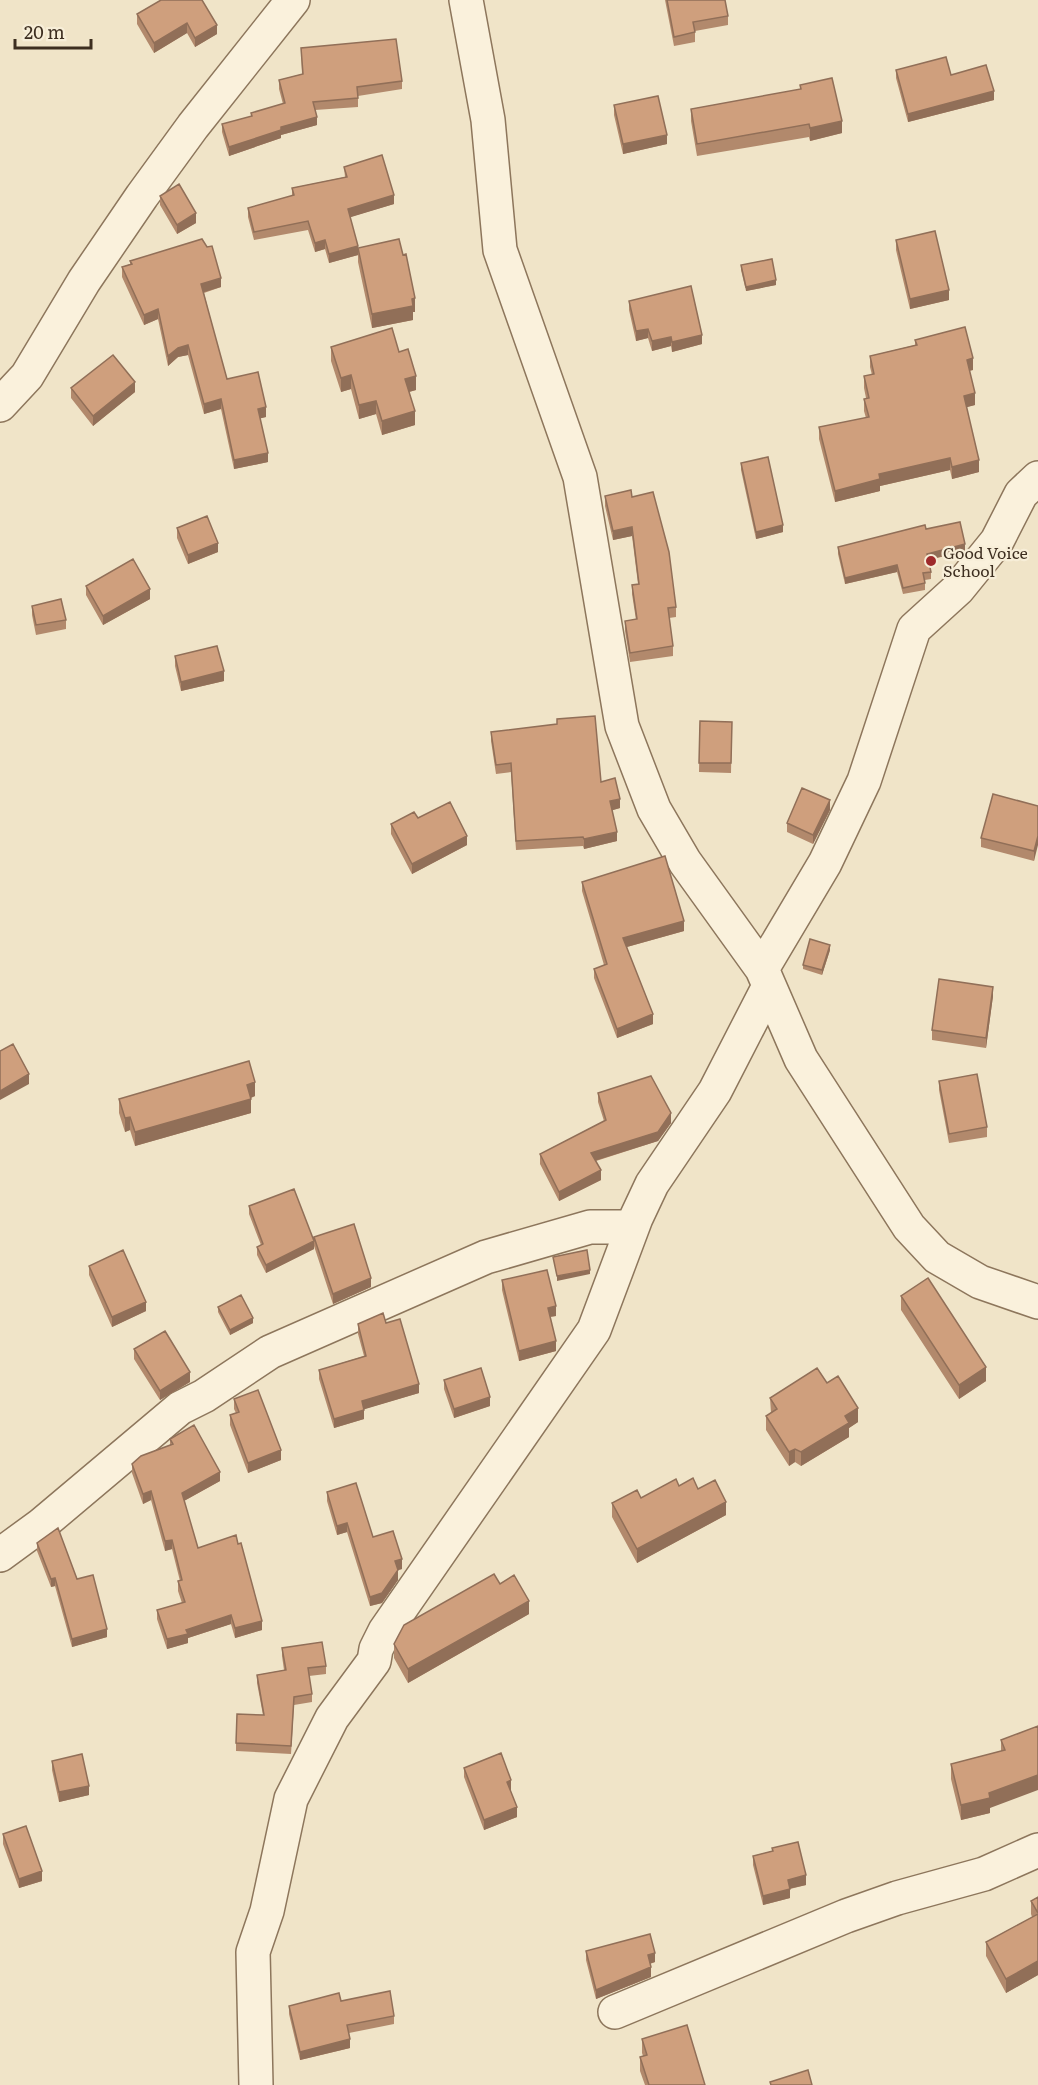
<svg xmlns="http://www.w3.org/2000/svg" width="1038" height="2085" font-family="Literata,serif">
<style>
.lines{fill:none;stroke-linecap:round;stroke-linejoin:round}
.minor-casing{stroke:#8d765c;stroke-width:36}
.minor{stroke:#faf1dc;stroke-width:33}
.wall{fill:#b2896c}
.shaded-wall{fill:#916f58}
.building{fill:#cf9f7d;stroke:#916f58;stroke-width:1.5}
.poi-dot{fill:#9e2a2b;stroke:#f7eed8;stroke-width:2}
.labels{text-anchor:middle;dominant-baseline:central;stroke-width:4.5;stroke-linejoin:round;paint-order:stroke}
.poi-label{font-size:16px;fill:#3d2e20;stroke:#f7eed8;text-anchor:start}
</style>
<rect width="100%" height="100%" fill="#f0e4c8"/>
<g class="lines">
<g class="minor-casing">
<path id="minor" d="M466,0L488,120L500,250L580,477L622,726L654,809L685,862L762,969L801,1059L909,1227L937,1257L980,1282L1038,1302
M0,405L27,376L84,281L142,196L193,126L293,0
M762,969L825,863L864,781L914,629L958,589L997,541L1021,494L1038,478
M0,1555L41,1525L180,1408L204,1396L270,1352L486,1257L590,1227H632
M615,2012L846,1916L897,1898L984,1874L1038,1850
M256,2085L253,1952L267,1911L291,1799L332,1718L374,1661L376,1649L385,1631L594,1330L636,1218L652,1184L715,1091L768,988"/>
</g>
<use href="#minor" class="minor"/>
</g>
<path class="wall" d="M665,0H725L728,16V25L695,31V42L674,46Z
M137,14L217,25V34L195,47L187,33L154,53L137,24Z
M301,48L402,81V89L358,96V107L315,110L317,125L281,135V138L229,156L222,132V124L251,117V113L283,104L279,89V80L302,74Z
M896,70L951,75L994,100L908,122L896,78Z
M800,85L842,133L810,141L809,137L697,156L691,121V109L800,90Z
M614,105L667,144L623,154L614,115Z
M344,167L394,204L350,217L358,255L329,263L325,249L315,252L308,230L254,240L248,217V208L292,196V188L345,177Z
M160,196L196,223L177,234L160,205Z
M896,240L949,300L910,309L896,250Z
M358,248L415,312H413V320L372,328L358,262Z
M130,261L221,287L204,293L210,317L227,379L266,417L260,418L268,462L234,469L221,409L204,414L188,355L178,357L168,366L158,319L144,325L122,277V267L130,264Z
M741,265L776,285L746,291L741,270Z
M629,301L702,344L672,352L671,346L652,351L648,338L636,341L629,310Z
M915,340L973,370L969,371L975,405L966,407L979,472L952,479L950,470L880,486V491L835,502L819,439V427L866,418L864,411V399L866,398L864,388V376L872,375L870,367V356L915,345Z
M331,347L399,352L416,390L409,392L415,425L382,435L376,414L359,419L351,389L341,392L331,361Z
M71,388L135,392L93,426L71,398Z
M741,463L783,532L756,539L741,470Z
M605,496L632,497L676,607V617L669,618L673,646V656L630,662L625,631V621L636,620L632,594V585L638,584L632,536L613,540L605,506Z
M177,528L218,552L188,564L177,538Z
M926,529L965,551L929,560L931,572V579L925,580V590L903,594L897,572L845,584L838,554V547Z
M86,586L150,599L103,625L86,595Z
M32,606L66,620V629L36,635L32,615Z
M175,656L224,681L181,691L175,666Z
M700,721L732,722L731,773L699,772Z
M491,732L601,782L620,808L612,810L617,841L584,849L583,846L516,850L511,772L496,774L491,741Z
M1038,806L1034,861L981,847V838Z
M830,810L813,844L787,832V823Z
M418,818L467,845L412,874L391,834V824Z
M582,882L684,931L627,947L653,1024L617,1038L594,978V969L604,965L582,891Z
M830,950L822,975L803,969V965Z
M993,996L986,1048L932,1040V1030Z
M939,1081L987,1127V1137L949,1143L939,1090Z
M598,1093L671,1123L658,1141L596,1161L601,1180L559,1201L540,1164V1154L604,1121L598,1102Z
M255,1096L251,1098V1113L135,1146L130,1130L125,1132L119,1113V1099Z
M249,1206L314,1249L266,1273L257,1255V1247L261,1245L249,1214Z
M314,1237L371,1287L333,1304L314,1246Z
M89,1266L146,1311L112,1327L89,1275Z
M502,1280L556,1316L550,1317L556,1351L519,1361L502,1290Z
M901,1296L986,1381L959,1399L901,1310Z
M218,1307L253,1323L230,1335L218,1312Z
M386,1323L419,1393L364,1409V1419L334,1428L319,1379V1370L364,1356L358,1334V1324Z
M134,1349L190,1382L160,1400L134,1359Z
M444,1380L490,1406L454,1418L444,1389Z
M827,1383L858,1422L849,1428V1437L801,1466L795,1462L789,1466L766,1430V1416L771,1413L770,1398Z
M234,1399L281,1460L248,1473L230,1425V1415L236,1413L234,1409Z
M170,1439L220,1481L184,1501L198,1548L262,1630L235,1638L231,1624L188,1638V1643L167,1649L157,1619V1610L182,1603L178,1591V1581H180L172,1549L165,1551L151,1500L143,1504L132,1473V1464L170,1446Z
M679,1486L698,1489L726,1515L637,1563L612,1517V1503L641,1498Z
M327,1492L373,1537L402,1569L398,1570V1580L382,1603L370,1606L347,1532L337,1535L327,1501Z
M37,1543L77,1579L107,1637L72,1647L55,1586L51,1587L37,1551Z
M500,1584L529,1614L408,1683L394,1658V1644Z
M282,1648L326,1666V1674L309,1676L312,1694V1702L294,1705L291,1754L236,1751V1743L263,1715L257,1683V1675L284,1670L282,1656Z
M1038,1726L990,1808V1813L961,1820L951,1779V1764L1001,1751V1740Z
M52,1761L89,1795L59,1802L52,1770Z
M464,1768L511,1790H510L517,1817L484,1830L464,1777Z
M3,1834L42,1881L19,1888L3,1844Z
M772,1848L806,1885L790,1889V1898L763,1905L753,1865V1856L772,1851Z
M1038,1897V1975L1006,1993L986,1956V1942L1032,1917L1031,1914V1901Z
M586,1951L655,1962L650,1964L651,1977L596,1999L586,1960Z
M341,2001L394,2016V2024L349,2033L350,2048L300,2060L289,2014V2006Z
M642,2039L705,2085H645L640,2071V2057L643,2056L642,2053Z"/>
<path class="shaded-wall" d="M187,23V33L154,53V43Z
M217,25V34L195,47V38Z
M994,91V100L908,122V114Z
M317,117V125L281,135V138L229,156V147L281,127Z
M842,121V133L810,141V128Z
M667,135V144L623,154V144Z
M394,195V204L348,218V209Z
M196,213V223L177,234V225Z
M325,240V249L315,252V243Z
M358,246V255L329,263V254Z
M221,278V287L201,293V284Z
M776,280V285L746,291V287Z
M949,290V300L910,309V299Z
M415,298V312H413V320L372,328V314Z
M158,309V319L144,325V315Z
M648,329V338L636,341V331Z
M702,335V344L672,352V342Z
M671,337V346L652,351V341Z
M188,345V355L178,357L168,366V356L178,348Z
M973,358V370L967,371V360Z
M351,375V389L341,392V378Z
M416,376V390L405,393V379Z
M135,382V392L93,426V416Z
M975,393V405L964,408V396Z
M221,399V409L204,414V404Z
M376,401V414L359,419V405Z
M266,407V417L258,419V409Z
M415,411V425L382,435V421Z
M268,453V462L234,469V460Z
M950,458V470L880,486V491L835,502V491L879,474Z
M979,460V472L952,479V467Z
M783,525V532L756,539V532Z
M632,527V536L613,540V531Z
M218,543V552L188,564V555Z
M965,544V551L927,560V554Z
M897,565V572L845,584V578Z
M150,589V599L103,625V616Z
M224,671V681L181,691V682Z
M620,799V808L610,811V801Z
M830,800V810L813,844V835Z
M617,832V841L584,849V839Z
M467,836V845L412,874V864Z
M1038,836V845L1034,861V851Z
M684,921V931L623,948V938Z
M830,945V950L822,975V970Z
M993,987V996L986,1048V1038Z
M653,1014V1024L617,1038V1029Z
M29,1074V1084L0,1100V1091Z
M255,1082V1096L247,1099V1085Z
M251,1099V1113L135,1146V1132Z
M671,1113V1123L658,1141L591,1162V1153Z
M130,1117V1130L125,1132V1118Z
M601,1170V1180L559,1201V1192Z
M314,1241V1249L266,1273V1265Z
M590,1270V1274L557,1281V1276Z
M371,1278V1287L333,1304V1294Z
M146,1302V1311L112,1327V1317Z
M556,1306V1316L548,1317V1308Z
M253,1318V1323L230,1335V1330Z
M556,1341V1351L519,1361V1351Z
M986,1367V1381L959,1399V1385Z
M190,1372V1382L160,1400V1391Z
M419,1384V1393L362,1410V1401Z
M490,1397V1406L454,1418V1409Z
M858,1408V1422L849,1428V1437L801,1466V1452L845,1416Z
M364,1410V1419L334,1428V1419Z
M795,1449V1462L789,1466V1452Z
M281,1450V1460L248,1473V1463Z
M220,1472V1481L182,1502V1493Z
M151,1491V1500L143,1504V1494Z
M726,1502V1515L637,1563V1549Z
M347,1523V1532L337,1535V1526Z
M172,1540V1549L165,1551V1541Z
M402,1559V1569L395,1571V1561Z
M398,1570V1580L382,1603L370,1606V1597Z
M55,1578V1586L51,1587V1579Z
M529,1601V1614L408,1683V1669Z
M231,1615V1624L188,1638V1643L167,1649V1639L186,1630Z
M262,1621V1630L235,1638V1628Z
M107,1629V1637L72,1647V1639Z
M1038,1775V1790L990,1808V1813L961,1820V1805L989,1793Z
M511,1780V1790L507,1792V1782Z
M89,1786V1795L59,1802V1792Z
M517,1807V1817L484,1830V1820Z
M42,1871V1881L19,1888V1879Z
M806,1875V1885L788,1889V1880Z
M790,1889V1898L763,1905V1896Z
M655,1953V1962L648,1964V1955Z
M1038,1961V1975L1006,1993V1979Z
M651,1967V1977L596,1999V1990Z
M350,2039V2048L300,2060V2052Z"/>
<path class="building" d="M161,0H202L217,25L195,38L187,23L154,43L137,14Z
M667,0H725L728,16L693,22L695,32L674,37Z
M396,39L402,81L357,87L358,98L313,102L317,117L281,127V130L229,147L222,124L252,116L251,113L285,103L279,80L303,74L301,48Z
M946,57L951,75L986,65L994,91L908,114L896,70Z
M832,78L842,121L810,128L809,124L697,144L691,109L801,89L800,85Z
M658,96L667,135L623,144L614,105Z
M382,155L394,195L348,209L358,246L329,254L325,240L315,243L308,221L254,232L248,208L294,195L292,188L347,177L344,167Z
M179,184L196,213L177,225L160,196Z
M935,231L949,290L910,299L896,240Z
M202,239L207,247L212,246L221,278L201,284L227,379L258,372L266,407L258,409L268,453L234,460L221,399L204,404L188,345L178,348L168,356L158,309L144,315L122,267L132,264L130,261Z
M399,239L403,255L406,254L415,298L412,299L413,306L372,314L358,248Z
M772,259L776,280L746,287L741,265Z
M691,286L702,335L672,342L671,337L652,341L648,329L636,331L629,301Z
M965,327L973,358L967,360L975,393L964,396L979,460L952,467L950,458L879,474L880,479L835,491L819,427L869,417L864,399L869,398L864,376L874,374L870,356L917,345L915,340Z
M392,328L399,352L408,349L416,376L405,379L415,411L382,421L376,401L359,405L351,375L341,378L331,347Z
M113,355L135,382L93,416L71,388Z
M768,457L783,525L756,532L741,463Z
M631,490L632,497L653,492L669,552L676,607L668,608L673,646L630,653L625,621L637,619L632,585L639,584L632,527L613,531L605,496Z
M207,516L218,543L188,555L177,528Z
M960,522L965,544L927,554L931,572L923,573L925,583L903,588L897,565L845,578L838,547L925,525L926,529Z
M133,559L150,589L103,616L86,586Z
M61,599L66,620L36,625L32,606Z
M217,646L224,671L181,682L175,656Z
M595,716L601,782L615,778L620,799L610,801L617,832L584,839L583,837L516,841L511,763L496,765L491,732L557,724V719Z
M700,721L732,722L731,763H699Z
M802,788L830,800L813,835L787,823Z
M993,794L1038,806V836L1034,851L981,838Z
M450,802L467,836L412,864L391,824L414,812L418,818Z
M665,856L684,921L623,938L653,1014L617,1029L594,969L607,964L582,882Z
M810,939L830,945L822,970L803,965Z
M939,979L993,987L986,1038L932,1030Z
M13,1044L29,1074L0,1091V1051Z
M249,1061L255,1082L247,1085L251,1099L135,1132L130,1117L125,1118L119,1099Z
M977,1074L987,1127L949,1134L939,1081Z
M651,1076L671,1113L658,1132L591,1153L601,1170L559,1192L540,1154L606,1120L598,1093Z
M294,1189L314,1241L266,1265L257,1247L263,1244L249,1206Z
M354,1224L371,1278L333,1294L314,1237Z
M123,1250L146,1302L112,1317L89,1266Z
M587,1250L590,1270L557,1276L553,1257Z
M547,1270L556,1306L548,1308L556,1341L519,1351L502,1280Z
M928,1278L986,1367L959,1385L901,1296Z
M241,1295L253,1318L230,1330L218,1307Z
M383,1313L386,1323L400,1319L419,1384L362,1401L364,1410L334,1419L319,1370L366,1356L358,1324Z
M165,1331L190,1372L160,1391L134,1349Z
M481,1368L490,1397L454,1409L444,1380Z
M817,1368L827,1383L838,1376L858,1408L845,1416L849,1423L801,1452L795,1449L789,1452L766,1416L777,1409L770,1398Z
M258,1390L281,1450L248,1463L230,1415L239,1412L234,1399Z
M194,1425L220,1472L182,1493L198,1548L236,1535L238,1544L241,1543L262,1621L235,1628L231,1615L186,1630L188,1634L167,1639L157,1610L185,1602L178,1581L182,1580L172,1540L165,1541L151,1491L143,1494L132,1464L141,1456L173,1444L170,1439Z
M693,1478L698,1489L715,1480L726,1502L637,1549L612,1503L637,1490L641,1498L676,1479L679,1486Z
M356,1483L373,1537L393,1531L402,1559L395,1561L398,1570L382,1593L370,1597L347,1523L337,1526L327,1492Z
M58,1528L77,1579L93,1575L107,1629L72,1639L55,1578L51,1579L37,1543Z
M494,1574L500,1584L514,1575L529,1601L408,1669L394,1644L404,1625Z
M322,1642L326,1666L308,1668L312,1694L294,1697L291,1746L236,1743L237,1714L264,1715L257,1675L286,1670L282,1648Z
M1038,1726V1775L989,1793L990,1798L961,1805L951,1764L1005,1750L1001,1740Z
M501,1753L511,1780L507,1782L517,1807L484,1820L464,1768Z
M82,1754L89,1786L59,1792L52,1761Z
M26,1826L42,1871L19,1879L3,1834Z
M798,1842L806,1875L788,1880L790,1889L763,1896L753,1856L773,1851L772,1848Z
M1038,1897V1913L1031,1901Z
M1038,1914V1961L1006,1979L986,1942Z
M650,1934L655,1953L648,1955L651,1967L596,1990L586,1951Z
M390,1991L394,2016L347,2025L350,2039L300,2052L289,2006L339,1993L341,2001Z
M687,2025L705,2085H649L640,2057L647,2055L642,2039Z
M808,2070L812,2085H771L770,2082Z"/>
<circle class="poi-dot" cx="931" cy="561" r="6"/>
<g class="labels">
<g class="poi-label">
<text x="943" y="552">Good Voice<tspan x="943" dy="18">School</tspan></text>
</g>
</g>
<path d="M15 39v9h76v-9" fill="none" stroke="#3d2e20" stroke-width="3"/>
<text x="24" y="39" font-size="18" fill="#3d2e20" stroke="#f7eed8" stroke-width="4.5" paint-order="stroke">20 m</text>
</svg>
